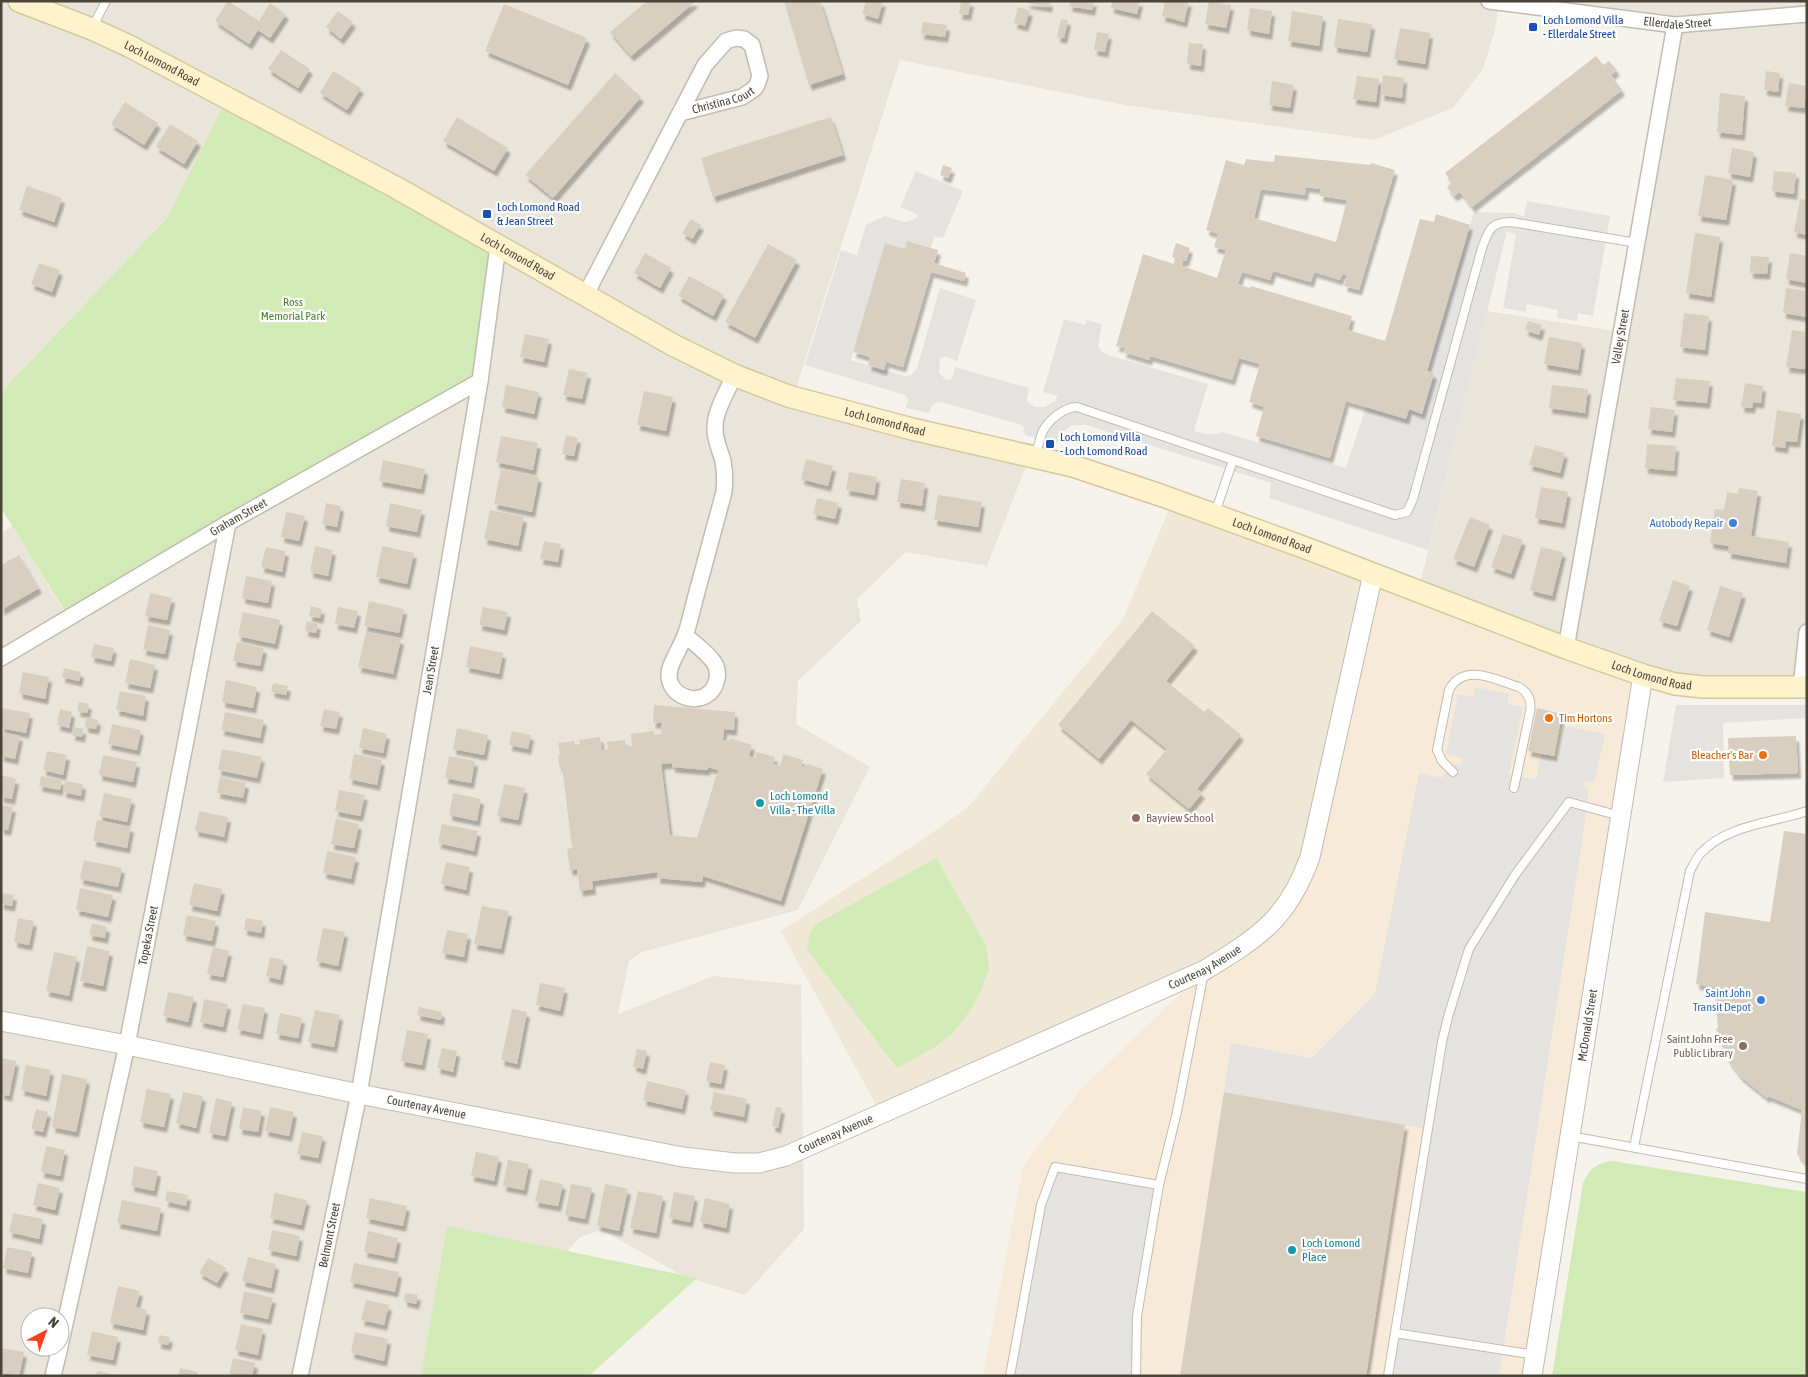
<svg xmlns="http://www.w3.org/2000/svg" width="1808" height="1377" font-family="'Asap Condensed',sans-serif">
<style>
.residential{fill:#eae5da;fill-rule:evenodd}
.commercial{fill:#f7ead8}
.education{fill:#efe8d6}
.green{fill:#d2eab5}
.parking{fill:#e5e3e0}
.building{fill:#d8cfc1;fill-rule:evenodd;filter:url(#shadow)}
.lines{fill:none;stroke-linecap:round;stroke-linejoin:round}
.service-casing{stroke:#c2bbae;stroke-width:10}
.minor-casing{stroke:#c2bbae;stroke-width:18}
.tertiary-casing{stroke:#c2bbae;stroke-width:21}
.secondary-casing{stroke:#d6c79b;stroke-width:24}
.service{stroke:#fff;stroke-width:8}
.minor{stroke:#fff;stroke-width:15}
.tertiary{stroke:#fff;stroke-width:19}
.secondary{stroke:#fff3cd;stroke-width:21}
.transit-dot{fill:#1a4fb4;stroke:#fff;stroke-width:2}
.shop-dot{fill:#3f7fe0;stroke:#fff;stroke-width:2}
.food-dot{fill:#e8710a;stroke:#fff;stroke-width:2}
.culture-dot{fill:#0f9aa8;stroke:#fff;stroke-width:2}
.education-dot{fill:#8d6e63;stroke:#fff;stroke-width:2}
.labels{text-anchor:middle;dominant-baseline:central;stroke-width:4.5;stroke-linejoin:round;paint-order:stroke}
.transit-label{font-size:12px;fill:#164399;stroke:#fff;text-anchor:start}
.street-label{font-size:12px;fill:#4b4439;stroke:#fff}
.park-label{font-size:12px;fill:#4a7f2a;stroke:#fff}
.shop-label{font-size:12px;fill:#366cbe;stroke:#fff;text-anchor:end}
.food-label{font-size:12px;fill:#c56008;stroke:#fff;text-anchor:start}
.culture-label{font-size:12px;fill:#0d838f;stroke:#fff;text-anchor:start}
.education-label{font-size:12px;fill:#785e54;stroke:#fff;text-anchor:start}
</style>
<defs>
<filter id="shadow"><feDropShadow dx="3" dy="5.5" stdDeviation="1" flood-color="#0004"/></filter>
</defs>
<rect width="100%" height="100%" fill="#f6f3ec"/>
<path class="residential" d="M1,1H1807V687H1703L1418,592L1487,311L1621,332L1675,25L1499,3L1495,30L1483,69L1453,108L1374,140L1125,105L900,60L793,398L1030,456L987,566L906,552L857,599L861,621L798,681L796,724L870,767L798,910L642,952L629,961L618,1014L713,976L801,985L804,1229L745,1295L683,1276L602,1230L580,1237L507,1318L485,1376H1V533L12,526L68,618L227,98L167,218L1,392ZM30,1317H60V1347H30Z"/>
<path class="commercial" d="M1373,574L1643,675L1532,1376H983L1023,1167L1079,1091L1205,970Z"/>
<path class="education" d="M1173,500L1373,574L1310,857L1257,937L881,1114L781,931L925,838L969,806L1123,619Z"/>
<path class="green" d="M227,98L498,246L480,381L69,618L1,508V392L167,218Z
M936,858L986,945L989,968L981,991L969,1012L954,1032L935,1047L897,1068L807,949L810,932L818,923Z
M1612,1161L1807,1192V1376H1552L1583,1183C1589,1170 1597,1162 1612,1161Z
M447,1226L697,1278L589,1376H421Z"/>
<path class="parking" d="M916,171L963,191L943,238L935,236L931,248L907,241L905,249L885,244L851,360L905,376L911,375L917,368L940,288L976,300L957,361L948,357H944L940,359L939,373L946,380L952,379L955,367L1029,388L1027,398V402L1035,407H1045L1055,401L1058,396L1043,392L1064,319L1085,325L1087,320L1102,324L1098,346L1101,351L1108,355L1208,384L1194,431L1206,434H1216L1222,432L1346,468L1366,407L1409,409L1422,413L1434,373L1427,371L1474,212L1514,213L1524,217L1527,201L1610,216L1593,316L1578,313L1577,321L1557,318L1558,310L1527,304L1526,312L1503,308L1516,235L1507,231L1428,550L1269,498L1271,483L1086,425H1073L1068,428L1061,434L1057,443L1025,435L1023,426L1019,424L941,402L933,404L929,413L906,408L908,400L905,395L805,365L841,250L857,255L866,225L885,216L904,222L913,220L917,217V214L900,207Z
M1475,687L1509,694L1507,704L1523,707L1509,774L1536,780L1541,754L1558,757L1564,726L1605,734L1594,783L1585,781L1583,785L1589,789L1583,835L1499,1376H1388L1427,1129L1224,1092L1231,1043L1312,1058L1375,994L1419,773L1441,778L1455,765L1462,763V758L1459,757L1446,754L1458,694L1473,697Z
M1676,705H1807V718L1723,723L1724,778L1663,782Z
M1055,1167L1159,1185L1137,1316L1136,1376H1010L1036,1229Z"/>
<path class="building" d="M228,1L259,21L270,3L286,14L270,38L258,30L249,44L215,21Z
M647,1H696L631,56L610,32Z
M784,1H820L843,74L809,85Z
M866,1H883L878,19L862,14Z
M961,1H971L968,15L959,14Z
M1027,1H1050L1049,7L1027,3Z
M1070,1H1094L1092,10L1069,6Z
M1112,1H1140L1137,14L1111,8Z
M1165,1H1189L1184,22L1162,16Z
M1209,1L1231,5L1226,28L1205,24Z
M504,4L587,38L568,85L485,51Z
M1018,7L1030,11L1025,26L1014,23Z
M1250,8L1272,11L1269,34L1247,30Z
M338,11L353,22L341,39L326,27Z
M1292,11L1323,16L1319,46L1288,41Z
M1061,19L1068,20L1064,38L1057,37Z
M1338,19L1372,24L1367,52L1334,47Z
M923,22L947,25L945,37L921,34Z
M1400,28L1430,33L1425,64L1394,59Z
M1097,32L1109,34L1105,52L1094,50Z
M1189,43L1203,44L1201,66L1187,64Z
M281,50L310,69L298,88L268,69Z
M1596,56L1603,65L1609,61L1617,70L1611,75L1622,90L1472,207L1460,192L1454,196L1447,187L1452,182L1445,173Z
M333,71L361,88L347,110L320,93Z
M1766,71L1780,73L1778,92L1764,90Z
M615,73L641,97L553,198L525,175Z
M1383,75L1404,78L1402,98L1381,95Z
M1357,76L1379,79L1376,102L1353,99Z
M1272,81L1294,85L1290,108L1269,105Z
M1789,83L1807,86L1804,108L1785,106Z
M1720,93L1745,96L1742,135L1717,132Z
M125,102L158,123L144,145L111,124Z
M457,117L508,148L494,171L443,141Z
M831,117L843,155L713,197L701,158Z
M170,124L198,141L184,164L156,147Z
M1732,148L1754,152L1750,177L1728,173Z
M1275,155L1371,165V163L1395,170L1359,290L1344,286L1347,275L1342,274L1340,280L1314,272L1311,282L1273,271L1270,280L1242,272L1238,284L1250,288L1251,286L1352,316L1348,330L1385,341L1420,219L1434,222L1436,214L1470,225L1427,371L1434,373L1422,414L1409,409L1406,419L1346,401L1330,458L1256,436L1264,407L1249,402L1260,364L1239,358L1232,380L1150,356L1149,360L1123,352L1125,348L1116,346L1143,254L1174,264L1175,258L1172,257L1176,243L1190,248L1186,261L1183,260L1182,266L1217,278L1226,250L1214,247L1218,234L1206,230L1226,160L1244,165L1246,159L1274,162ZM1306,187L1321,189L1320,196L1347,200L1336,242L1254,218L1261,189L1305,195Z
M943,165L952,168L948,178L940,175Z
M1774,171L1796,173L1794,194L1772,191Z
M1705,175L1733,180L1726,220L1698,216Z
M27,186L62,198L54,222L19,210Z
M1800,199L1807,200V235L1794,232Z
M691,219L701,225L692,239L682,233Z
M1695,233L1720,237L1711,297L1686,293Z
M907,241L938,250L934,263L966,273L964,281L931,272L903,367L886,362L884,370L868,365L870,357L853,352L885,243L905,249Z
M768,244L797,260L755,338L725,322Z
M645,253L671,268L660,288L634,273Z
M1790,253L1807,256V283L1786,279Z
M1751,256L1769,257L1767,274L1750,273Z
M39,263L60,270L52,292L31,284Z
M689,276L724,295L713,316L678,296Z
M1786,288L1807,291V317L1783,313Z
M1684,313L1709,316L1705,350L1680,347Z
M1528,321L1542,325L1539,335L1525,330Z
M1792,330L1807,332V356L1805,369L1786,367Z
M525,334L549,339L544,362L520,357Z
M1549,337L1582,343L1578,370L1544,364Z
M569,369L588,373L582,399L563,395Z
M1676,378L1710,381L1707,403L1673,400Z
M1745,383L1763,386L1761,403L1753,402L1752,408L1741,407Z
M506,385L539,392L534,414L502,407Z
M1552,385L1588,389L1585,413L1549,408Z
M644,391L673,397L666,431L637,425Z
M1651,407L1675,410L1672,432L1648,429Z
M1777,410L1801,414L1797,442L1786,441L1785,448L1772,446Z
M566,435L578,438L574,456L562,454Z
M501,436L538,443L533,470L496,462Z
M1647,444L1676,446L1674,471L1645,468Z
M1535,445L1565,453L1560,473L1529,465Z
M806,459L833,466L828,486L801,479Z
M383,460L425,469L421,489L379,481Z
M501,469L539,477L532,512L494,504Z
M849,472L877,477L874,495L846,490Z
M901,479L925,483L922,506L897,502Z
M1541,487L1568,492L1562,523L1535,518Z
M1739,488L1758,491L1751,536L1789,542L1786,563L1728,553L1729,546L1710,543L1715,509L1724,510L1727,492L1738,494Z
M938,495L982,502L978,527L934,520Z
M817,498L839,503L835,519L813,514Z
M326,503L341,506L337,527L322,524Z
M390,503L422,510L417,532L386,526Z
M490,510L524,517L518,546L484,539Z
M286,512L305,516L299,541L281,537Z
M1470,517L1490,525L1474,567L1453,559Z
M1503,534L1523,540L1511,574L1491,567Z
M544,541L561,544L558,562L540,559Z
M315,546L333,550L328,576L310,572Z
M382,546L414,553L407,584L376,577Z
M266,547L286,551L282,572L261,567Z
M1541,547L1563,552L1552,596L1530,590Z
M19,555L39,588L1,610V565Z
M246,576L272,581L268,603L242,598Z
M1673,580L1690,586L1677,626L1659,621Z
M1720,586L1743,593L1729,637L1707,630Z
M150,593L172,598L167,620L145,616Z
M369,601L404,609L399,633L364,626Z
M311,606L322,609L320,618L309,616Z
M338,607L358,611L354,628L335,624Z
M483,607L508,612L504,630L479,625Z
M1152,611L1195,646L1166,681L1204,712L1208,708L1241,735L1197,789L1202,793L1189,809L1146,774L1167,749L1131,720L1099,759L1058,725Z
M243,612L280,620L275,644L238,636Z
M307,621L318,624L316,633L305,631Z
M148,625L170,630L165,654L143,650Z
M366,632L401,639L393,674L358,667Z
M237,642L264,648L260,666L233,661Z
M94,644L114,648L111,661L91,657Z
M470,646L503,653L499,674L466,667Z
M130,659L155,665L150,688L125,683Z
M64,668L81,672L79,681L62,677Z
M23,672L49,677L45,699L19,693Z
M226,680L257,687L253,708L222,702Z
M273,683L288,686L286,695L271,692Z
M120,691L146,696L143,716L116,710Z
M79,702L89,704L87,713L77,711Z
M654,705L735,712L734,730L724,729L723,740L729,741L730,738L752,745L749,756L755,758L757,752L775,757L773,764L780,766L783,754L803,760L801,766L806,767L807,764L823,769L781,901L703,876L702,882L657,878L658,872L592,881L593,889L580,891L577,869L570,870L567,849L572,848L562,766H559L558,755H560L558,743L574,741L575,745L580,744L579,740L600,737L602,750L608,749L607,742L625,740L626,747L632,746L631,734L654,731V735L661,734L662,723H653ZM672,763V767L707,770L708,767L718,770L697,838L670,835L661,764Z
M2,708L30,713L26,733L1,728Z
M1537,708L1562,714L1554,756L1528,751Z
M60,709L72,712L69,728L57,725Z
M324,709L340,712L336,729L320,726Z
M225,712L264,720L260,738L221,730Z
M86,717L98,720L96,729L85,727Z
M112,724L141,730L137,750L108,744Z
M74,727L83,729L82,737L72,735Z
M363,728L387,734L383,753L359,748Z
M457,728L488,735L484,755L453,749Z
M512,731L531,735L528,749L509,745Z
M1,732L20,736L15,759L1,756Z
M1796,736L1798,773L1730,775L1728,738Z
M222,749L262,757L257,778L218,770Z
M47,751L67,755L63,775L43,770Z
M354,754L382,760L377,785L349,779Z
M103,755L137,762L133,782L99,775Z
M449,756L475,761L471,783L445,778Z
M1,775L16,779L12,799L1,797Z
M41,776L62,780L60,790L39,786Z
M220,777L246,783L243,798L217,793Z
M65,781L83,784L81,796L63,792Z
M504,784L525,788L518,820L497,816Z
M339,790L365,795L360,816L335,811Z
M104,793L132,799L127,822L99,816Z
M453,793L481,799L477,821L449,815Z
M1,805L13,807L8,830L1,829Z
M199,811L228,817L224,837L195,831Z
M336,819L359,824L354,848L331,844Z
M97,820L131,827L127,848L93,841Z
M442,824L478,831L474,851L438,843Z
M1784,831L1807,834V1165L1797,1154L1802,1110L1768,1096L1767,1098L1741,1077L1729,1062L1718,1036L1716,1028H1718L1715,988L1696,984L1705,912L1770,922Z
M327,851L356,857L351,879L323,873Z
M84,860L122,868L118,887L80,879Z
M446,862L470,867L466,890L441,884Z
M194,883L222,889L217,911L189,905Z
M80,888L113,895L108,917L76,910Z
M1,893L14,895L12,906L1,904Z
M482,906L509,911L501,949L474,944Z
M187,915L216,921L212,941L183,935Z
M18,918L34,921L29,945L14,942Z
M246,918L263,921L261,933L244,930Z
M92,923L107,927L105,938L89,935Z
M323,928L345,932L338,966L316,961Z
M447,930L468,934L464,957L442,953Z
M87,946L110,951L103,986L80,981Z
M213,947L229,951L223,977L207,974Z
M54,952L77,957L69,996L46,991Z
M270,957L284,960L280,980L266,976Z
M540,983L565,988L560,1011L536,1005Z
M168,992L194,997L188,1022L163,1016Z
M204,999L228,1004L223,1027L200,1022Z
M243,1004L265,1008L260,1034L237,1029Z
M419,1007L442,1012L441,1020L417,1015Z
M512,1009L527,1012L517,1064L501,1060Z
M315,1010L340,1015L334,1047L308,1042Z
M280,1013L302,1018L298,1038L276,1034Z
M407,1030L428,1034L422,1065L401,1061Z
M442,1048L457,1051L453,1072L437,1068Z
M637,1049L647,1051L643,1069L633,1066Z
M1,1058L16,1061L9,1096L1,1094Z
M710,1062L725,1065L721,1084L706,1081Z
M26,1065L51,1070L46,1096L21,1090Z
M62,1074L87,1079L76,1132L52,1127Z
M647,1081L686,1090L682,1109L643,1100Z
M147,1089L171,1094L164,1127L140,1122Z
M183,1092L203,1096L196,1128L176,1123Z
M714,1092L747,1099L744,1117L710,1110Z
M1224,1092L1405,1125L1366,1376H1180Z
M216,1098L232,1102L225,1136L209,1133Z
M243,1107L262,1111L258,1132L239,1129Z
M270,1107L294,1112L289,1136L265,1131Z
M776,1107L782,1108L778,1128L772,1126Z
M36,1109L48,1112L43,1132L31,1129Z
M302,1132L323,1136L318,1158L297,1154Z
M46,1146L65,1150L60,1176L41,1172Z
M476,1152L499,1157L494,1181L471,1176Z
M508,1160L529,1164L524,1190L503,1186Z
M134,1166L158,1171L154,1191L131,1186Z
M540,1179L563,1184L558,1206L535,1202Z
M38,1183L60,1188L55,1210L33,1205Z
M571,1184L592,1188L585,1219L565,1215Z
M605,1184L628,1189L619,1231L597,1226Z
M167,1191L188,1195L186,1206L165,1201Z
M638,1191L663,1196L656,1233L630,1228Z
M674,1192L695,1196L690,1222L669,1218Z
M275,1193L307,1200L301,1225L270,1218Z
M370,1198L407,1206L403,1226L366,1218Z
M705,1198L730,1204L726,1228L700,1222Z
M122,1200L161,1208L157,1231L117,1223Z
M13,1213L43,1219L39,1239L9,1232Z
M272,1230L300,1236L296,1256L268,1250Z
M368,1231L398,1238L394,1258L364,1252Z
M7,1247L32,1252L28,1273L3,1268Z
M248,1257L276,1264L271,1288L242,1281Z
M208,1258L226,1268L217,1283L199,1273Z
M354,1263L399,1272L395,1292L350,1282Z
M118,1286L140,1291L136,1307L147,1310L143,1330L110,1323Z
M244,1291L273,1298L268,1319L240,1313Z
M405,1293L418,1295L416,1304L404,1301Z
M366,1300L389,1305L384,1325L361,1320Z
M241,1324L263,1329L258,1355L235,1350Z
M92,1331L118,1337L113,1360L87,1355Z
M355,1332L388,1339L384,1361L351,1353Z
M159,1335L170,1337L168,1345L158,1343Z
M1,1348L24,1352L19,1376L1,1372Z
M233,1358L255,1363L252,1376H229Z
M180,1368L198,1372L197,1376H178Z
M97,1371L117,1375L116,1376H96Z"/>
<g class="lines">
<g class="service-casing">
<path id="service" d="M92,28L106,1
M1035,457C1038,449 1039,441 1042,433C1047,421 1064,407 1077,407L1395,515L1407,512L1413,499L1482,248C1489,229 1491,222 1511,222L1637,243
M1215,513L1233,460
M1453,772L1442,761L1437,750L1449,690C1464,662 1496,680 1519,687C1529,693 1532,701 1530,712L1514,788
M1570,1136L1807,1179
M1634,1147L1690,871C1693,865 1696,859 1700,854C1726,825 1772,823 1807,811
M1395,1333L1536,1355
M1010,1376L1041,1205L1055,1167L1159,1185
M1136,1376L1137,1316L1159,1185L1177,1112L1204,972
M1388,1376L1442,1042L1448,1017L1469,949L1515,875L1569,802L1620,816"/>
</g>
<g class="minor-casing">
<g id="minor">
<path id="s1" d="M1489,1L1675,25L1807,14"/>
<path id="s2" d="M586,294L680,113L742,97L754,89L757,85L760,76L752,45L744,39L736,38L726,41L705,65L680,113"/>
<path d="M685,635C694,643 706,652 713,661C717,666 718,673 717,679C710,714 656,698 672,663C676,654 681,645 685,636C690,622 693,606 697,592C706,559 715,525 724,492C725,482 725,472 723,461C720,450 714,438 715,427C715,410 728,391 734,375"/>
<path id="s3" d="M1566,648L1675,25"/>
<path id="s4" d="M1,658L228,523L480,381"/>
<path d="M1801,687L1807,632"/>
<path id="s5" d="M60,1346L127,1045L228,523"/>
<path d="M53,1376L60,1347"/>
<path id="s6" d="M300,1376L359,1094L480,381L498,246"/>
</g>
</g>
<g class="tertiary-casing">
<g id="tertiary">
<path id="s7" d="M1,1021L127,1045L359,1094L683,1157L735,1163H759L786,1156L1205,970C1259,937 1288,919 1310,857L1373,574"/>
<path id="s8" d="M1532,1376L1643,675"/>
</g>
</g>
<g class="secondary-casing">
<g id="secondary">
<path id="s9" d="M19,1L92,29L129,46L397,188L673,345L734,375L788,396L912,429L1073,466L1163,496L1311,550L1566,648L1643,675L1675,684L1703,687H1807"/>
</g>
</g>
<use href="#service" class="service"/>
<use href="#minor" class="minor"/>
<use href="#tertiary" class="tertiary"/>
<use href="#secondary" class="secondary"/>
</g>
<g class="transit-dot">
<rect x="1528" y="22" width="10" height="10" rx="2.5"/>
<rect x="482" y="209" width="10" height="10" rx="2.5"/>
<rect x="1045" y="439" width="10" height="10" rx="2.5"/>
</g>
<g class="shop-dot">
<circle cx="1733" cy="523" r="5"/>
<circle cx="1761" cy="1000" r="5"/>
</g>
<g class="food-dot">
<circle cx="1549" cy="718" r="5"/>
<circle cx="1763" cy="755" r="5"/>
</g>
<g class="culture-dot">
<circle cx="760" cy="803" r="5"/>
<circle cx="1292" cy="1250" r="5"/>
</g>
<g class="education-dot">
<circle cx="1136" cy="818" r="5"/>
<circle cx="1743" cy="1046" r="5"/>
</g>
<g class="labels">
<g class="transit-label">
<text x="1543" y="20">Loch Lomond Villa<tspan x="1543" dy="14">- Ellerdale Street</tspan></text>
<text x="497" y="207">Loch Lomond Road<tspan x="497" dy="14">&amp; Jean Street</tspan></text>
<text x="1060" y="437">Loch Lomond Villa<tspan x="1060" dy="14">- Loch Lomond Road</tspan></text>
</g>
<g class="street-label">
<text stroke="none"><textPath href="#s1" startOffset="190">Ellerdale Street</textPath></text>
<text stroke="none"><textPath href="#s9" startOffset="156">Loch Lomond Road</textPath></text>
<text stroke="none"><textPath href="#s2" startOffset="249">Christina Court</textPath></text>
<text stroke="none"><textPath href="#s9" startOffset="561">Loch Lomond Road</textPath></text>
<text stroke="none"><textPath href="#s3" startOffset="316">Valley Street</textPath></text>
<text stroke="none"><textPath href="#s9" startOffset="966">Loch Lomond Road</textPath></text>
<text stroke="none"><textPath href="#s4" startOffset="276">Graham Street</textPath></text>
<text stroke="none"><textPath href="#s9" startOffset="1370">Loch Lomond Road</textPath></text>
<text stroke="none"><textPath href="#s6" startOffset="718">Jean Street</textPath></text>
<text stroke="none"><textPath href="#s9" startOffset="1775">Loch Lomond Road</textPath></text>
<text stroke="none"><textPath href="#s5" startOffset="420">Topeka Street</textPath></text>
<text stroke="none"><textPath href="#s7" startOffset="1259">Courtenay Avenue</textPath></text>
<text stroke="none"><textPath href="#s8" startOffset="355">McDonald Street</textPath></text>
<text stroke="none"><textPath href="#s7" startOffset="434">Courtenay Avenue</textPath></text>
<text stroke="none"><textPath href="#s7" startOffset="854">Courtenay Avenue</textPath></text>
<text stroke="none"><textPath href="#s6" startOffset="144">Belmont Street</textPath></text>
</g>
<g class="park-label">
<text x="293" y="302">Ross<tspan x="293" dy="14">Memorial Park</tspan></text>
</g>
<g class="shop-label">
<text x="1723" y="523">Autobody Repair</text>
<text x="1751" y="993">Saint John<tspan x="1751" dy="14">Transit Depot</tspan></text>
</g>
<g class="food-label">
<text x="1559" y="718">Tim Hortons</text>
<text x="1753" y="755" text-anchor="end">Bleacher's Bar</text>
</g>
<g class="culture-label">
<text x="770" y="796">Loch Lomond<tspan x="770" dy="14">Villa - The Villa</tspan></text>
<text x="1302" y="1243">Loch Lomond<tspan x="1302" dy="14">Place</tspan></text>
</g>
<g class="education-label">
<text x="1146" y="818">Bayview School</text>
<text x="1733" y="1039" text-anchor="end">Saint John Free<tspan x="1733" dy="14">Public Library</tspan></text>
</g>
</g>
<rect width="1808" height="1377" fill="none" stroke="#4b4439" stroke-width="5"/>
<g transform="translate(45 1332) rotate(41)"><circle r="24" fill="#ffffff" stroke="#b7b4b0"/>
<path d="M0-4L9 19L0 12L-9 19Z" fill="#fc3f1d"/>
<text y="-8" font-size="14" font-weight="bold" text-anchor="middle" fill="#4b4439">N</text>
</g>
</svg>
